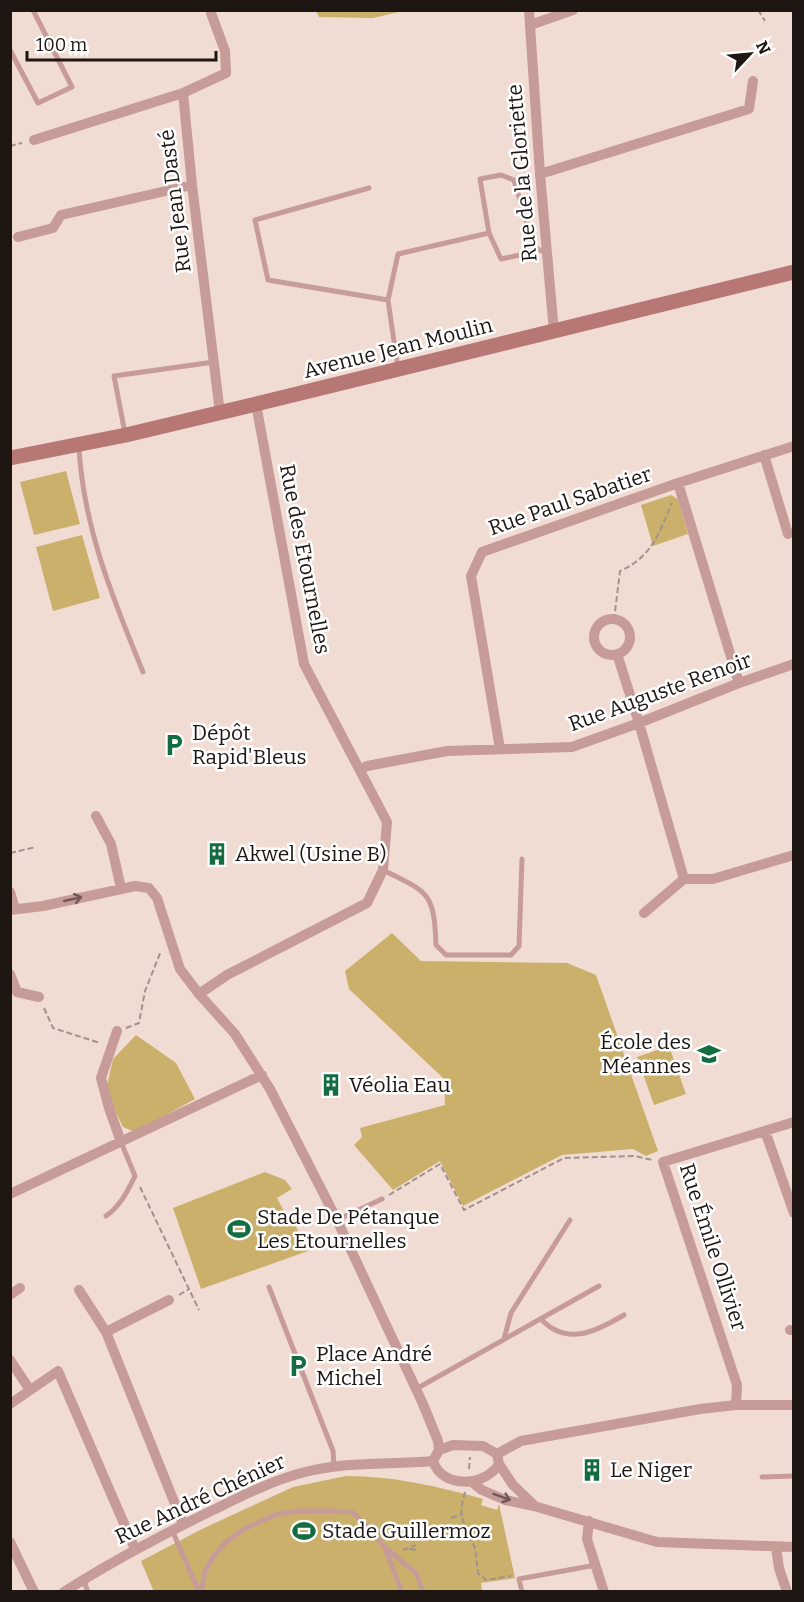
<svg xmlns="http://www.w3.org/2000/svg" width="804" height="1602" font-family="Bitter,serif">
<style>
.green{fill:#cbb06c}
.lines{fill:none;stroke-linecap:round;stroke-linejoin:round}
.path{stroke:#a2928b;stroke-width:2;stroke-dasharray:6 3;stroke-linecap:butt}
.lane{stroke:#c69b98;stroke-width:5}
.street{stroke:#c69b98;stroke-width:10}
.secondary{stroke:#b67775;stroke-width:15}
.oneway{stroke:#725856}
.labels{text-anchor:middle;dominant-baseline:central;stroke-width:5;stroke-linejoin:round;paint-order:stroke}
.street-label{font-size:21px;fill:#1d1613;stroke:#fff}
.poi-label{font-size:21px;fill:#1d1613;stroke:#fff;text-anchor:start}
</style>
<rect width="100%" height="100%" fill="#f1dcd3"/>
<path class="green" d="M316,11H403L373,18L319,17Z
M66,471L80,524L34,535L20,482Z
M671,495L678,499L688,534L653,546L641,505Z
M82,535L100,598L53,611L36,547Z
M392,933L421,961L567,963L596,975L658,1151L646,1156L633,1149L562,1155L463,1206L440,1161L393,1190L354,1145L362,1137L360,1128L445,1105L444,1079L349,989L345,971Z
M136,1035L176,1063L195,1099L135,1132L123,1127L111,1102L107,1085L113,1059Z
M669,1046L686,1094L654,1105L637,1057Z
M265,1172L285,1180L292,1189L277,1198L286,1215L296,1209L303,1223L296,1227L308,1251L201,1289L173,1208Z
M346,1476C393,1476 437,1486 483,1499L481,1505L497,1510L499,1504L515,1578L481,1583L482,1592H154L141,1561L202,1529L293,1487Z"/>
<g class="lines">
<path class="path" d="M758,10L765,21
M10,146L22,143
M614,620L620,571C652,557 659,533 672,503
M10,853L36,847
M44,1008L53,1028L100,1043
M126,1028L139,1023L145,991L161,951
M140,1187L199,1310
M389,1195L440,1164L464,1210L564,1158L635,1156L652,1160
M179,1295L189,1289
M469,1469L470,1457
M465,1492L461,1509L464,1525L475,1548L478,1573L486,1580L511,1576
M451,1518L462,1514
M410,1549L418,1550
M403,1550L416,1545"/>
<path class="lane" d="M10,50L38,103L72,87L33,10
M369,188L255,220L268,280L388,300L398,369
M534,247L525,254L501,259L489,233L480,179L501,175L514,180L534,247L546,253
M388,300L398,254L489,233
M125,433L114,376L214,362
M79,447C83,526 113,599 143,672
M383,870C429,893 434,892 436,945L446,955H511L519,946L522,859
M106,1216C121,1205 127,1192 135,1176L121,1142
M337,1220L382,1199
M269,1287L333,1451L334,1466
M541,1319C567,1347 597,1331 624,1315
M504,1339L511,1313L570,1220
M416,1389L599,1286
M762,1477L794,1476
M172,1530L199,1592
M387,1549L416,1573L423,1592
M83,1579L88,1592
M201,1592L205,1571L213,1557L225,1543L244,1529L277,1514L296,1511H333L352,1512L373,1532L385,1548L402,1592
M522,1592L519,1579L596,1565"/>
<path class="street" d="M529,10L540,174L554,332
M211,13L225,51L226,73L183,93L192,185L220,413
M530,25L573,10
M34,140L183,93
M540,174L749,109L753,81
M18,237L53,228L61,215L192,185
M764,455L788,534
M678,483L739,683
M594 637a18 18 0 1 1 36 0a18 18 0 1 1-36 0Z
M617,654L639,723L684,879
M500,749L471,576L482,552L678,483L794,446
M360,770L367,766L447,751L572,747L639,723L739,683L794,664
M96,816L111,844L121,888
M10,892L15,909
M10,910L43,906L135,886L149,888L157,898L180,969L199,994L235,1034L270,1089L337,1220L423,1404L438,1441L439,1450
M644,913L684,879H713L794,855
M10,974L17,992L39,997
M199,994L227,975L367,903L383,870L387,822L304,664L256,404
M117,1031L101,1078L109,1108L121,1142
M765,1131L794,1213
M10,1194L262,1075
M79,1290L106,1332L183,1524
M10,1295L20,1288
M790,1330H794
M106,1332L169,1300
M10,1360L30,1390
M10,1404L58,1371L135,1549
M736,1405L737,1385L663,1162L794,1122
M453,1445L483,1446L497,1454L499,1464C485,1487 442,1489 433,1461L439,1450Z
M497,1454L521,1441L700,1409L736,1405H794
M499,1464L513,1485L534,1505
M472,1482L482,1490L505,1500L534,1506L657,1542L794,1547
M589,1521L587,1539L604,1592
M10,1542L34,1592
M776,1547L779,1568L787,1592
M64,1592C112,1561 162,1535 213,1510C242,1496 273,1480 305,1472C347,1461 390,1465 433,1461"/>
<path class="secondary" d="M10,458L126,435L256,404L794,272"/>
</g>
<defs><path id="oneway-shaft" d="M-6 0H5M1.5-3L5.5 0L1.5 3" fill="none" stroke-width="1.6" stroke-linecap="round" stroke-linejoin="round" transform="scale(1.5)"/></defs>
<g class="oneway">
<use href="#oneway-shaft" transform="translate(73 899) rotate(-13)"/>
<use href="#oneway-shaft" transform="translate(502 1497) rotate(20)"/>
</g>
<defs>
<g id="parking-bare" transform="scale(1.8)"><path d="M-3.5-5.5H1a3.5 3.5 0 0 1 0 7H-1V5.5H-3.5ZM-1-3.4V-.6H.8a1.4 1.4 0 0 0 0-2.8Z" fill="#146d40" stroke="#fff" stroke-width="2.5" paint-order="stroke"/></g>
<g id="building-bare" transform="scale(1.8)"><path d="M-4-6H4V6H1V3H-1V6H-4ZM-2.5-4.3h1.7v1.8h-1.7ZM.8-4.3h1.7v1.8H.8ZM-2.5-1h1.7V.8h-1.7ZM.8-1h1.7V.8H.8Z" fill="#146d40" stroke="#fff" stroke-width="2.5" paint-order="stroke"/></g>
<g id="school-bare" transform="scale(1.8)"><path d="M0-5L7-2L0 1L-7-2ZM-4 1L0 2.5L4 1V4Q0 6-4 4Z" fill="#146d40" stroke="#fff" stroke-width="2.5" paint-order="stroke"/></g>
<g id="stadium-bare" transform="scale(1.8)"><path d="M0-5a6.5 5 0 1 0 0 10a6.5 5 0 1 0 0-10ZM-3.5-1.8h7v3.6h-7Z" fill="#146d40" stroke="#fff" stroke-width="2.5" paint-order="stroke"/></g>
</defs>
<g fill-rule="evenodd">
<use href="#parking-bare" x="174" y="745"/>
<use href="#building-bare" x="217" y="854"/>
<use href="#school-bare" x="709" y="1054"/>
<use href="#building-bare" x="331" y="1085"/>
<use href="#stadium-bare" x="239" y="1229"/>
<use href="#parking-bare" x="298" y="1366"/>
<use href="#building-bare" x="592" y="1470"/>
<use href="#stadium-bare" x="304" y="1531"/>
</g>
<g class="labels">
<g class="street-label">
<text transform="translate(522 173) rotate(-95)">Rue de la Gloriette</text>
<text transform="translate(175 201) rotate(-97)">Rue Jean Dasté</text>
<text transform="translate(398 348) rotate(-14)">Avenue Jean Moulin</text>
<text transform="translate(570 501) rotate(-19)">Rue Paul Sabatier</text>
<text transform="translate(305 559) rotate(79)">Rue des Etournelles</text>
<text transform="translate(660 692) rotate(-20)">Rue Auguste Renoir</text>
<text transform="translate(713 1247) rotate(72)">Rue Émile Ollivier</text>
<text transform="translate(200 1499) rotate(-25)">Rue André Chénier</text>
</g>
<g class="poi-label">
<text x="192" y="733">Dépôt<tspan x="192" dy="24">Rapid'Bleus</tspan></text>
<text x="235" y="854">Akwel (Usine B)</text>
<text x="691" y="1042" text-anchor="end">École des<tspan x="691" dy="24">Méannes</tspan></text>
<text x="349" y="1085">Véolia Eau</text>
<text x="257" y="1217">Stade De Pétanque<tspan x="257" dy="24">Les Etournelles</tspan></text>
<text x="316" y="1354">Place André<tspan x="316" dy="24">Michel</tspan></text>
<text x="610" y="1470">Le Niger</text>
<text x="322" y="1531">Stade Guillermoz</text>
</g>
</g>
<rect width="804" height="1602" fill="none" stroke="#1d1613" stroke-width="24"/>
<g transform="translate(750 54) rotate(64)" stroke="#ffffff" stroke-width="4.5" paint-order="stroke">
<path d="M0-4.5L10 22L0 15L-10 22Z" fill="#1d1613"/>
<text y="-9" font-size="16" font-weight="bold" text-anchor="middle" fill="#1d1613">N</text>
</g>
<path d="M27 51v9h189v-9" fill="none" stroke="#1d1613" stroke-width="3"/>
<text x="36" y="51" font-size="18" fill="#1d1613" stroke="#ffffff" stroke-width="4.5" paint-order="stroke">100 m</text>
</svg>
